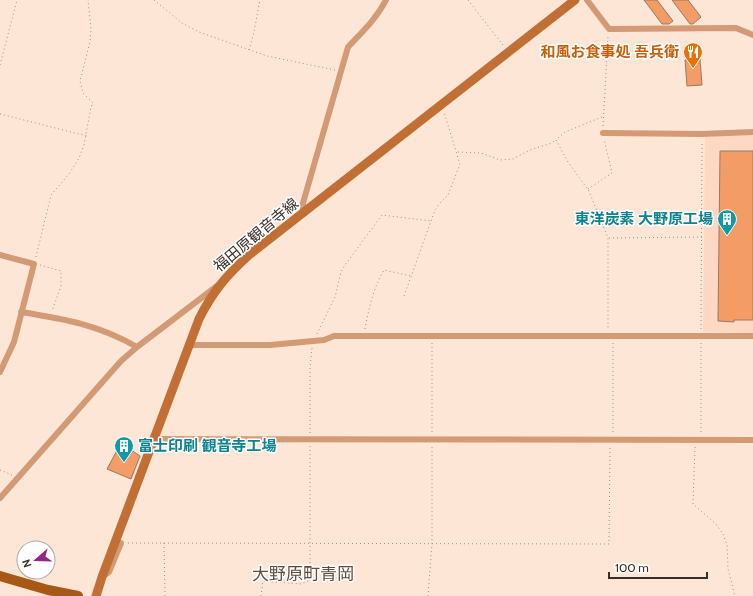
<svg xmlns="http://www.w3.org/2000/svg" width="753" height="596" font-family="Cabin,'Noto Sans JP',sans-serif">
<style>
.built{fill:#fed8c2}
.building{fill:#f39c65;stroke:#957a6a}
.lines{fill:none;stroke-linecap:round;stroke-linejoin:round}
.path{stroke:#9f8d82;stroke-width:1;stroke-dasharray:1 3;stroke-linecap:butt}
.street{stroke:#d29a75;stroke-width:6}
.secondary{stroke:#c16f34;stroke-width:9}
.primary{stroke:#a75716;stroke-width:10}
.labels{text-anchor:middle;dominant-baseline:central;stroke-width:3;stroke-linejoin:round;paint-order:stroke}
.food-label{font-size:15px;font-weight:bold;fill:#c56008;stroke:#fff;text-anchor:end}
.culture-label{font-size:15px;font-weight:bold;fill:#0d838f;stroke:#fff;text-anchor:end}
.street-label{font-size:15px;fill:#392e27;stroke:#fff}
.quarter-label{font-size:17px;fill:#634a3b;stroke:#fff}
</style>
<rect width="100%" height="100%" fill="#fee6d7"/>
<path class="built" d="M753,134V333L703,332L705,137Z"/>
<path class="building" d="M644,0H657L673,21L669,24H662Z
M672,0H688L701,17L693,24H690Z
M700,59L702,85L687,86L685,60Z
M720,151H753V320H734V322L718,321Z
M121,443L140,456L131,479L107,469Z"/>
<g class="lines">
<path class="path" d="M154,0L182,23L199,32L267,56L335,70
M468,0L503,45
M249,50L254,32L260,0
M0,65L17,0
M0,114L87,136
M602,117L565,132L556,140L568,162L586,187L588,189L608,238V330
M603,126L608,36
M458,152L481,153L500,160L513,159L530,150L552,143L555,140
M588,189L612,173L604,139
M609,238L702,237
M36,257L51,195L69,174L79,158L84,145L91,107L93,103L83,93L80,81L90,42L91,28L88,0
M40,265L61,271V286L52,311
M404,296L435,210L439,204L448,195L460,164L444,112
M365,329C369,308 373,289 384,270L411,276
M701,329L702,141
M317,334L335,297L341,272L345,265L382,215L431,221
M432,343V434
M613,343V433
M701,343V433
M310,433V368L312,348
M695,447L693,504L716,524L723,534L727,545L728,569L735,596
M0,470L12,475
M128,543L609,544L610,447
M164,543L165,596
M261,596L263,581L301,584L310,580V446
M428,596L432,543V447"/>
<path class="street" d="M587,0L609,29L736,28L753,35
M603,133L702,134L753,132
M303,213V203L348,47C362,32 377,18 386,0
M0,255L34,264L14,342L0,372
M21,312C65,319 99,325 137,347
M189,345H270L324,340L334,336H753
M154,439L753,440
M0,498L121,361L137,347L217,286
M102,577L109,572L121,543"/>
<path class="secondary" d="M96,596L102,577L199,319C213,291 226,276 249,255L575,0"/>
<path class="primary" d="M0,576L48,590L78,596"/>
</g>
<defs>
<g id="restaurant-pin" transform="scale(1)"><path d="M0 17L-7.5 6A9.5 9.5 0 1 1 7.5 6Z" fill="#e8710a" stroke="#fff"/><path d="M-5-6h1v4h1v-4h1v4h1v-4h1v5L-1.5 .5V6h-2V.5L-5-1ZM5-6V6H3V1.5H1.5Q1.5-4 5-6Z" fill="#fff"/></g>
<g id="building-pin" transform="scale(1)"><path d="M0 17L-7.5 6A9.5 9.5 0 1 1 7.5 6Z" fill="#0f9aa8" stroke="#fff"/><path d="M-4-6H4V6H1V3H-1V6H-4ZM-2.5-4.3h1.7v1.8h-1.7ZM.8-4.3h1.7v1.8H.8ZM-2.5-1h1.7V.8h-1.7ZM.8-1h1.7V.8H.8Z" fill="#fff"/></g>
</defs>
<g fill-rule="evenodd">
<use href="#restaurant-pin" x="693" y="52"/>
<use href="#building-pin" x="727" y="219"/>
<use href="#building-pin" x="124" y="446"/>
</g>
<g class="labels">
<g class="food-label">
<text x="679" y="52">和風お食事処 吾兵衛</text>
</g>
<g class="culture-label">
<text x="713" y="219">東洋炭素 大野原工場</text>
<text x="138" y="446" text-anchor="start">富士印刷 観音寺工場</text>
</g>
<g class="street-label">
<text transform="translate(256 235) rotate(-40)">福田原観音寺線</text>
</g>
<g class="quarter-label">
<text x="303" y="574">大野原町青岡</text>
</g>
</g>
<g transform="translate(36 560) rotate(250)"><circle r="19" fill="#ffffff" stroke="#b0aba9"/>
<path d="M0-3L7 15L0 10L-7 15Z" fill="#932587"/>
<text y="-6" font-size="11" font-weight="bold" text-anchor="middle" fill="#392e27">N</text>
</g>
<path d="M609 572v6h98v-6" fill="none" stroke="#392e27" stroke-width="2"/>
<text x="615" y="572" font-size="12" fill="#392e27" stroke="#ffffff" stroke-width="3" paint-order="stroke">100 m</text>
</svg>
